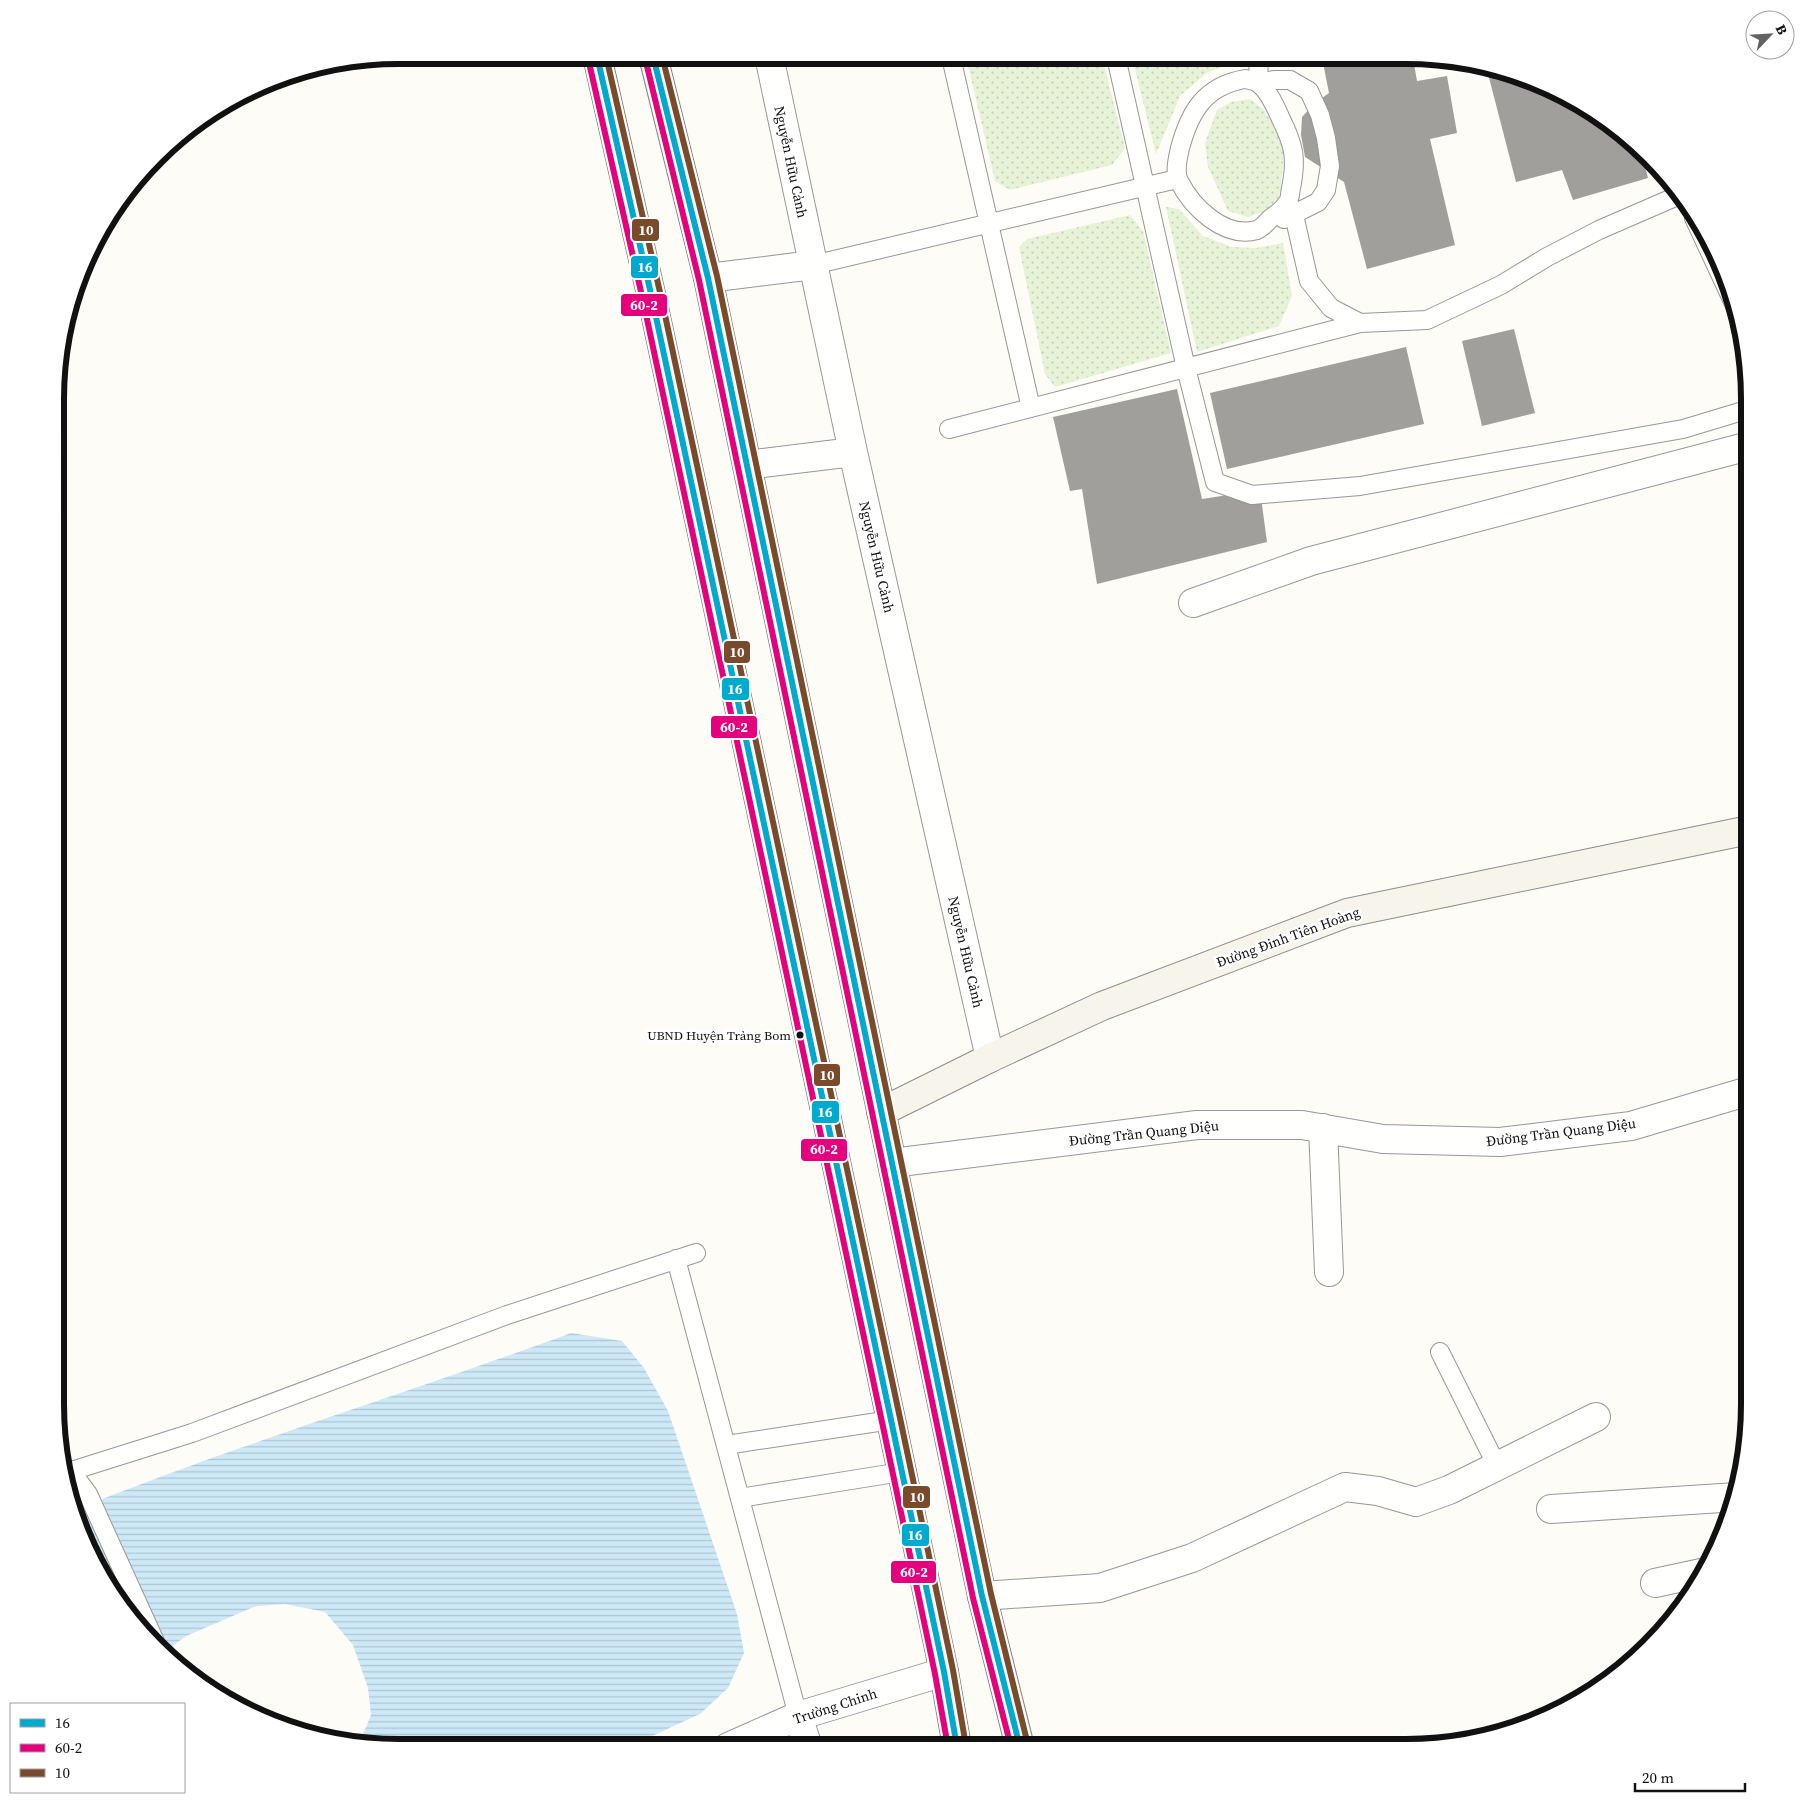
<svg xmlns="http://www.w3.org/2000/svg" width="1805" height="1803" font-family="'Source Serif 4',serif">
<style>
.grass{fill:url(#grass-dots)}
.water{fill:url(#water-rules)}
.building{fill:#a19f9c}
.lines{fill:none;stroke-linecap:round;stroke-linejoin:round}
.lane-casing{stroke:#979795;stroke-width:20}
.street-casing{stroke:#979795;stroke-width:30}
.secondary-casing{stroke:#8e8d8b;stroke-width:30}
.highway-casing{stroke:#858482;stroke-width:30}
.lane{stroke:#fffffe;stroke-width:18}
.street{stroke:#fffffe;stroke-width:28}
.secondary{stroke:#f6f4eb;stroke-width:28}
.highway{stroke:#eae1d8;stroke-width:28}
.bus-1-casing{stroke:#fff;stroke-width:10}
.bus-2-casing{stroke:#fff;stroke-width:10}
.bus-3-casing{stroke:#fff;stroke-width:10}
.bus-1{stroke:#00a9ce;stroke-width:6}
.bus-2{stroke:#e5007d;stroke-width:6}
.bus-3{stroke:#7a4b2a;stroke-width:6}
.bus-dot{fill:#111;stroke:#fff;stroke-width:2}
.labels{text-anchor:middle;dominant-baseline:central;stroke-width:5;stroke-linejoin:round;paint-order:stroke}
.bus-label{font-size:13px;fill:#111;stroke:#fff;text-anchor:end}
.street-label{font-size:14px;fill:#111;stroke:#fff}
.rim{fill:none;stroke:#111;stroke-width:6}
.line-badge{stroke:#fff;stroke-width:2}
.badge-label{font-size:14px;text-anchor:middle;font-weight:bold;fill:#fff}
</style>
<defs>
<pattern id="grass-dots" width="8" height="8" patternUnits="userSpaceOnUse" patternTransform="scale(1.25)"><rect width="8" height="8" fill="#e7f3d7"/><path d="M2 2h.1M6 6h.1" fill="none" stroke="#c5cfb8" stroke-width="1.8" stroke-linecap="round"/></pattern>
<pattern id="water-rules" width="6" height="5" patternUnits="userSpaceOnUse" patternTransform="scale(1.25)"><rect width="6" height="5" fill="#cde8f7"/><path d="M0 2.5h6" fill="none" stroke="#afc6d3"/></pattern>
</defs>
<rect width="100%" height="100%" fill="#fdfcf7"/>
<path class="grass" d="M966,57H1102L1125,148L1112,165L1010,190L995,181Z
M1132,57H1240V60L1208,72L1180,96L1156,154Z
M1250,99L1264,110L1276,130L1283,150V167L1279,197L1266,211L1248,217L1228,211L1208,167L1205,143L1217,110L1231,102Z
M1166,207L1179,209L1203,236L1232,247L1256,248L1283,243L1292,296L1279,326L1197,352Z
M1130,215L1143,231L1171,353L1055,387L1045,374L1019,247L1027,239Z"/>
<path class="water" d="M571,1333L622,1341L644,1368L668,1411L737,1614L744,1653L728,1688L700,1714L628,1747H377L359,1744L371,1715L368,1688L353,1645L325,1612L285,1604L256,1606L186,1636L163,1653L126,1613L73,1515L72,1511C236,1445 406,1394 571,1333Z"/>
<path class="building" d="M1322,58H1413L1417,81L1447,76L1457,133L1430,139L1455,245L1367,269L1344,182L1305,157L1301,135L1302,117L1314,104L1329,93Z
M1486,66L1516,73L1578,101L1633,141L1640,148L1648,178L1573,200L1562,170L1516,182Z
M1514,329L1535,413L1482,426L1462,341Z
M1406,347L1424,424L1227,469L1210,393Z
M1177,389L1202,499L1260,490L1267,542L1097,584L1082,489L1070,491L1053,417Z"/>
<g class="lines">
<g class="lane-casing">
<path id="lane" d="M951,57L1031,408
M1116,57L1186,368L1215,482L1252,495L1360,486L1683,429L1746,410L1749,405
M1258,57L1259,83L1274,80H1290L1309,91L1320,115L1326,138L1330,166L1326,190L1318,202L1284,219
M1245,79C1249,80 1256,81 1259,84C1269,91 1276,108 1281,119C1294,145 1297,159 1291,188C1290,192 1290,199 1288,202C1284,208 1277,214 1271,218C1267,222 1262,228 1257,230C1224,239 1192,207 1179,181C1174,172 1178,158 1180,148C1190,111 1205,86 1245,79Z
M1294,215L1309,281L1331,308L1360,323L1427,320L1501,285L1547,257L1599,230L1682,194
M1694,218L1736,308
M813,265L1177,179
M949,429L1360,323
M676,1259L798,1716
M1440,1352L1497,1466
M726,1445L891,1420
M71,1471L88,1494L157,1646
M65,1473L192,1433L507,1315L696,1253
M740,1498L901,1472"/>
</g>
<g class="street-casing">
<path id="street" d="M769,56L853,452L990,1058
M708,278L813,265
M747,465L853,452
M1193,603L1311,561L1749,446
M1323,1128L1329,1272
M892,1163L1197,1125H1302L1383,1139L1500,1142L1631,1126L1749,1091
M1551,1509L1737,1497
M1655,1583L1706,1572
M982,1596L1100,1588L1192,1558L1345,1487L1378,1491L1416,1502L1449,1490L1596,1417
M798,1716L808,1747
M728,1747L798,1716L944,1672"/>
</g>
<g class="secondary-casing">
<path id="secondary" d="M881,1112L990,1058L1102,1006L1347,913L1749,830"/>
</g>
<g class="highway-casing">
<path id="highway" d="M597,56L653,303L891,1420L944,1672L957,1747
M653,56L708,278L982,1596L1020,1747"/>
</g>
<use href="#lane" class="lane"/>
<use href="#street" class="street"/>
<use href="#secondary" class="secondary"/>
<use href="#highway" class="highway"/>
<g class="bus-1-casing">
<path id="bus-1" d="M597,56L653,303L891,1420L944,1672L957,1747
M653,56L708,278L982,1596L1020,1747"/>
</g>
<g class="bus-2-casing">
<path id="bus-2" d="M588,58L644,305L882,1422L935,1674L948,1747
M645,58L699,280L973,1598L1011,1747"/>
</g>
<g class="bus-3-casing">
<path id="bus-3" d="M606,56L662,301L900,1418L953,1670L966,1746
M662,56L717,276L991,1594L1028,1745"/>
</g>
<use href="#bus-1" class="bus-1"/>
<use href="#bus-2" class="bus-2"/>
<use href="#bus-3" class="bus-3"/>
</g>
<circle class="bus-dot" cx="800" cy="1035" r="4.5"/>
<g class="labels">
<g class="bus-label">
<text x="791" y="1035">UBND Huyện Trảng Bom</text>
</g>
<g class="street-label">
<text transform="translate(791 162) rotate(78)">Nguyễn Hữu Cảnh</text>
<text transform="translate(877 557) rotate(77)">Nguyễn Hữu Cảnh</text>
<text transform="translate(1288 937) rotate(-20)">Đường Đinh Tiên Hoàng</text>
<text transform="translate(966 952) rotate(77)">Nguyễn Hữu Cảnh</text>
<text transform="translate(1561 1132) rotate(-7)">Đường Trần Quang Diệu</text>
<text transform="translate(1144 1133) rotate(-6)">Đường Trần Quang Diệu</text>
<text transform="translate(835 1706) rotate(-18)">Trường Chinh</text>
</g>
</g>
<path d="M0 0H1805V1803H0ZM399 64H1406A335 335 0 0 1 1741 399V1404A335 335 0 0 1 1406 1739H399A335 335 0 0 1 64 1404V399A335 335 0 0 1 399 64Z" fill="#fff" fill-rule="evenodd"/>
<path class="rim" d="M399 64H1406A335 335 0 0 1 1741 399V1404A335 335 0 0 1 1406 1739H399A335 335 0 0 1 64 1404V399A335 335 0 0 1 399 64Z"/>
<g class="line-badge">
<rect x="631" y="218" width="29" height="24" rx="5" fill="#7a4b2a"/>
<rect x="630" y="255" width="29" height="24" rx="5" fill="#00a9ce"/>
<rect x="620" y="293" width="48" height="24" rx="5" fill="#e5007d"/>
<rect x="723" y="640" width="28" height="24" rx="5" fill="#7a4b2a"/>
<rect x="721" y="677" width="29" height="24" rx="5" fill="#00a9ce"/>
<rect x="710" y="715" width="48" height="24" rx="5" fill="#e5007d"/>
<rect x="813" y="1063" width="28" height="24" rx="5" fill="#7a4b2a"/>
<rect x="811" y="1100" width="29" height="24" rx="5" fill="#00a9ce"/>
<rect x="800" y="1138" width="48" height="24" rx="5" fill="#e5007d"/>
<rect x="902" y="1485" width="29" height="24" rx="5" fill="#7a4b2a"/>
<rect x="901" y="1523" width="29" height="24" rx="5" fill="#00a9ce"/>
<rect x="890" y="1560" width="47" height="24" rx="5" fill="#e5007d"/>
</g>
<g class="badge-label">
<text x="646" y="235">10</text>
<text x="645" y="272">16</text>
<text x="644" y="310">60-2</text>
<text x="737" y="657">10</text>
<text x="735" y="694">16</text>
<text x="734" y="732">60-2</text>
<text x="827" y="1080">10</text>
<text x="825" y="1117">16</text>
<text x="824" y="1154">60-2</text>
<text x="917" y="1502">10</text>
<text x="915" y="1540">16</text>
<text x="914" y="1577">60-2</text>
</g>
<rect x="10" y="1703" width="175" height="90" fill="#ffffff" stroke="#a0a0a0"/>
<rect x="20" y="1719" width="25" height="8" fill="#00a9ce" stroke="#a0a0a0"/>
<text x="55" y="1728" font-size="15" fill="#111111">16</text>
<rect x="20" y="1744" width="25" height="8" fill="#e5007d" stroke="#a0a0a0"/>
<text x="55" y="1753" font-size="15" fill="#111111">60-2</text>
<rect x="20" y="1769" width="25" height="8" fill="#7a4b2a" stroke="#a0a0a0"/>
<text x="55" y="1778" font-size="15" fill="#111111">10</text>
<g transform="translate(1770 35) rotate(65)"><circle r="24" fill="#ffffff" stroke="#a0a0a0"/>
<path d="M0-4L9 19L0 12L-9 19Z" fill="#646362"/>
<text y="-8" font-size="14" font-weight="bold" text-anchor="middle" fill="#111111">B</text>
</g>
<path d="M1635 1783v8h110v-8" fill="none" stroke="#111111" stroke-width="2.5"/>
<text x="1642" y="1783" font-size="15" fill="#111111" stroke="#ffffff" stroke-width="4" paint-order="stroke">20 m</text>
</svg>
